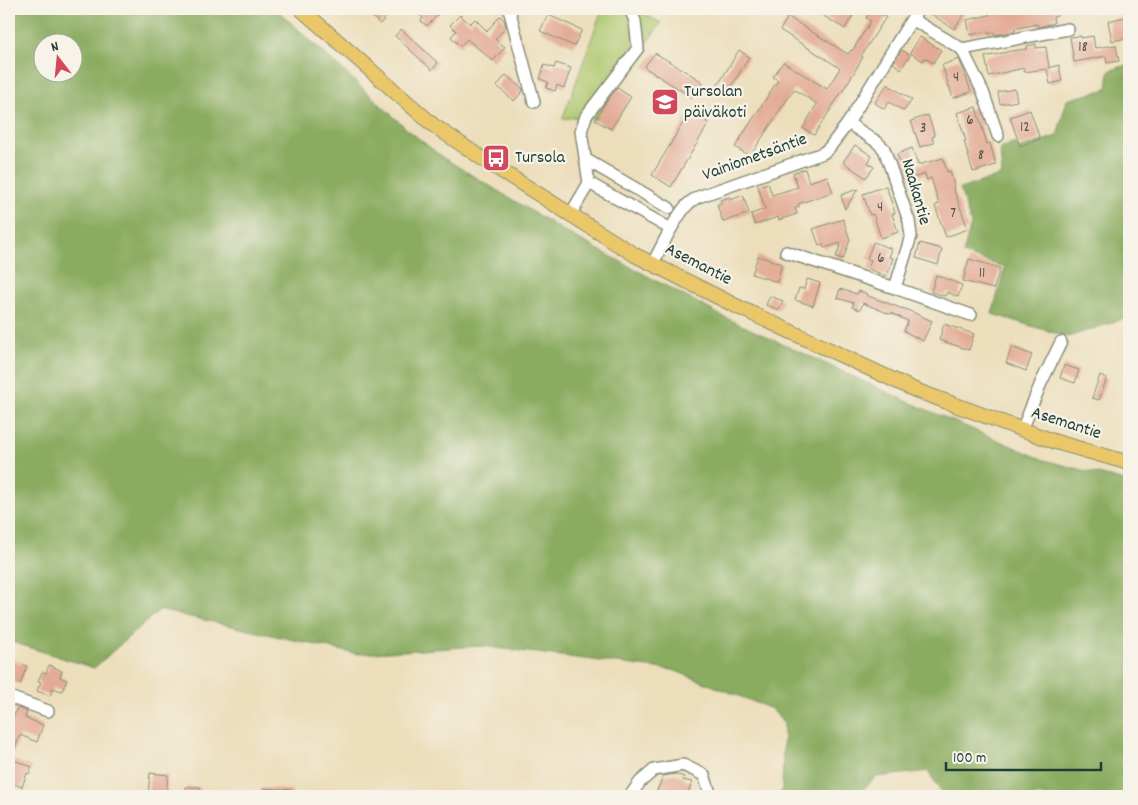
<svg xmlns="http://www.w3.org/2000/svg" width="1138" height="805" font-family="Dekko,sans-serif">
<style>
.green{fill:#aec76d;stroke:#668250}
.forest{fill:#8aac60;stroke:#54744a;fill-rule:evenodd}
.building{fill:#e3ab95}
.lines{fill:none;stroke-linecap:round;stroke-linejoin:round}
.minor-casing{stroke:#868e78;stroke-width:14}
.major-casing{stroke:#868e78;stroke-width:16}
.minor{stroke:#fff;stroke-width:11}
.major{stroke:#eac769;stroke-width:14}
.labels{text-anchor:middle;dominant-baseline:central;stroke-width:4.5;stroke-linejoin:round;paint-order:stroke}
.number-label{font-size:15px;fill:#50584c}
.poi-label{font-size:18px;fill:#1f3d34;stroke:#f7f3e8;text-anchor:start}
.street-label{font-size:18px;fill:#1f3d34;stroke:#f7f3e8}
</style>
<rect width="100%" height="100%" fill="#f7f3e8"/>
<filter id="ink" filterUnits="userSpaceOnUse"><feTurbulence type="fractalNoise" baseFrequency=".02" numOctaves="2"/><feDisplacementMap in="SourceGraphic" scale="10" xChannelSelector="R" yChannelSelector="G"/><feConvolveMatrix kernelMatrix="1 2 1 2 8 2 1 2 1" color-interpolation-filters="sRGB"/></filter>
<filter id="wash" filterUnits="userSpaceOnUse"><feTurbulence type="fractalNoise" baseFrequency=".0096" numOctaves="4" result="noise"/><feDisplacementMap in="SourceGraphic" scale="20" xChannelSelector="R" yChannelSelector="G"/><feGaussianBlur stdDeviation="1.12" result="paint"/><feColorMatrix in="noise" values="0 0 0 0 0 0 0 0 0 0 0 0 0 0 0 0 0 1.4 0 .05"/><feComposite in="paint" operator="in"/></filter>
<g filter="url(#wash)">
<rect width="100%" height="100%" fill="#ecdebb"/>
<path class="green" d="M602,9H634L661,23L615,87L595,120L586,116L562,119L573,91Z"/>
<path class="forest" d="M9,9H276L408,130L442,157L569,234L722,316L904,400L1044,460L1129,482V796H944L928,771L876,777L856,796H778L782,790L784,724L772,709L673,670L481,646L357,654L159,610L94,668L9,641ZM42,42H72V72H42Z
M1129,64V317L1068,337L992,314L1005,267L963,254L971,224L960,189L1002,175L1000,149L1015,143L1019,149L1057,136L1067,100L1107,89L1109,71Z"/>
<g id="blocks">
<path class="building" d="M375,9H379L387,16L380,24L370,15Z
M413,9H443L427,26L421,21L423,18Z
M812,9H847L854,13L845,29Z
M872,9L886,17L861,56L863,57L852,76L814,135L803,128L817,104L794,89L750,156L735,147L778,80L773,77L783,62L827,89L840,68L780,30L788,17L848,54L851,50L852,51L871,21L866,18Z
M934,9H968L954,29L931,14Z
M1003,9H1055L1057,16L1053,17L1054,23L1038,27L1037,24L1014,29L1015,31L995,35L994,32L988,34V31L970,35L967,20L989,15L988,12Z
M460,15L470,24L475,19L487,31L500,16L504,20L506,27L495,39L505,47L493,61L467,39L460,46L451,37L456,31L450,25Z
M548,15L582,30L574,46L540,31Z
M1129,16V38L1112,41L1108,21Z
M401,29L438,63L432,70L395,36Z
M1081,36V38L1093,36L1095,48L1116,45L1119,61L1107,63L1106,56L1074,62L1070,37Z
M920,37L941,50L933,63L925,58L923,61L910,53Z
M1036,44V48L1046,47L1049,68L1059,65L1062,81L1050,84L1047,69L1024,72V68L989,76L985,57L1011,51L1027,49V46Z
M739,50L749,57L728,92L718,85Z
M902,50L910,55L901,69L893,63Z
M655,53L703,82L693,98L644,67Z
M959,59L964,71L971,92L953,98L942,65Z
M556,63L571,68L564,88L557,85L555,91L546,88L548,82L540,79L544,65L554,68Z
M506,75L523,89V91L514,101L497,86Z
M887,84L912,100L904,111L889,102L884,109L875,103Z
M617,88L631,97L611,129L595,120L604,105Z
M1015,89L1017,101L1000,104L998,92Z
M976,107L987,144L990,143L996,165L973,172L964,141H966L957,113Z
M1030,110L1040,139L1020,146L1010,117Z
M690,111L709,123L671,187L652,175Z
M928,115L935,136L932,137L934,143L920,147L911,121Z
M855,145L872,156L868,163L874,167L866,178L843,162Z
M912,148L918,165L943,158L947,172L950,171L954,186L953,187L968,229L946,237L935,206L939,204L931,178L927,180L925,174L906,180L897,154Z
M805,169L809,182L827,176L833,192L798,204L799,207L795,208L797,214L779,220L778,217L755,225L751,214L765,209L758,186L768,183L772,195L798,187L793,173Z
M886,186L895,213L892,214L898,232L881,238L873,214L870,215L863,194Z
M858,189L845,209L841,195Z
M743,195L749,213L723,222L717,205L722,203L720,200L730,197L731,200Z
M843,219L850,240L843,259L836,257L841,243L824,248L823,244L819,245L813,229Z
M873,242L892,249L889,257L893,258L887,276L868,269L871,260L867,259Z
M920,243L942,249L938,265L916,258Z
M758,256L782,264L777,282L752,274Z
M969,259L1000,268L994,289L963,281Z
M936,275L962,285L958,297L947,292L945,296L931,292Z
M807,279L820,283L813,306L795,300L799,288L804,289Z
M840,289L857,294L859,291L867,294L866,295L903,309V308L932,321L923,341L904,331L908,321L891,313L890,314L863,303L860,310L852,307L854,303L837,298Z
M770,296L783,301L779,310L766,305Z
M944,324L974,334L969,350L939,340Z
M1012,347L1032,355L1026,371L1006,363Z
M1064,365L1079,370L1075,383L1060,378Z
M1100,375L1107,378L1099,400L1092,398Z
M9,659L27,666L20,684L9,679Z
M49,665L62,671L60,677L67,680L62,691L53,688L50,696L37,691L41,682L38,681L42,672L46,673Z
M17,708L27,711L25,718L43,725L37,742L20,735L11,759L32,767L29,774L27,773L22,787L11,783L12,778L9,777V729Z
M150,773L168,775L166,796H148Z
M675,774L684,777L683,780L692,782L687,796H655L663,776Z
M186,787H200V796H185Z
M263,788L292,790V796H262Z"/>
</g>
</g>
<g filter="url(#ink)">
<use href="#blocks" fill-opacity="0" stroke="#868e78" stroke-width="1"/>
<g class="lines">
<g class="minor-casing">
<path id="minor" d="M509,9L534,102
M912,19L962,49L983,92L998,136
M962,49L1068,29
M848,123L877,142L884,149L909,221L911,236L895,288
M585,159L669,208
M589,183L671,229
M570,215L589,183L581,131L586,116L638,48L635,21L630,9
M786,252L895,288L971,315
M653,263C662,246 675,217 688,204C691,201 695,199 698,197L823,153L829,148L848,123L918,9
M1022,430L1041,383L1061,342
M9,697L48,711
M630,796L640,782L654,770L683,765L704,775L709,790L708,796"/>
</g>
<g class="major-casing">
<path id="major" d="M301,9L433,125L489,163L635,255L734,305L915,390L1056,442L1129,463"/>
</g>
<use href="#minor" class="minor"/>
<use href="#major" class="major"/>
</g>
</g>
<defs>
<g id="school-square" transform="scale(1.4375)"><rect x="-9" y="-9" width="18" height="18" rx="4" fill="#d1495b" stroke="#f7f3e8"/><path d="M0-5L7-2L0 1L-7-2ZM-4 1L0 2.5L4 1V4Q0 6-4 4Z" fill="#fff"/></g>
<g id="bus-square" transform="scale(1.4375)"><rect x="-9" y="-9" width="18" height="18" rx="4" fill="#d1495b" stroke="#f7f3e8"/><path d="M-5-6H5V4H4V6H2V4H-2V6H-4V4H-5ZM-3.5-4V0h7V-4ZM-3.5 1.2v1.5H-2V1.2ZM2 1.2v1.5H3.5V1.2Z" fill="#fff"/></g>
</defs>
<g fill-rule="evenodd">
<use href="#school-square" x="665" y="102"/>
<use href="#bus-square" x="496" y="158"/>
</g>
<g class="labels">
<g class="number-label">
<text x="1083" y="48">18</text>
<text x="956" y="78">4</text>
<text x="970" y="121">6</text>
<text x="1025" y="128">12</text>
<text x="923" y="129">3</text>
<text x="981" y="156">8</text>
<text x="880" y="208">4</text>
<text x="953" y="214">7</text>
<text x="881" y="259">6</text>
<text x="982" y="274">11</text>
</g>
<g class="poi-label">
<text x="684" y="92">Tursolan<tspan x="684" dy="21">päiväkoti</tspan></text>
<text x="515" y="158">Tursola</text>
</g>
<g class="street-label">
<text transform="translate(755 158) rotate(-20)">Vainiometsäntie</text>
<text transform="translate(915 192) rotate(74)">Naakantie</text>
<text transform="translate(698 265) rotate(27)">Asemantie</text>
<text transform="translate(1066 424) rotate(18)">Asemantie</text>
</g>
</g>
<rect width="1138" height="805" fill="none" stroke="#f7f3e8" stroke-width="30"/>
<g transform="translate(58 58) rotate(344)"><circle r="24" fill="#f7f3e8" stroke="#a1aaa0"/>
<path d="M0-4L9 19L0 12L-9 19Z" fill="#d1495b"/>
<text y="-8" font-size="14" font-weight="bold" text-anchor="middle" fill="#1f3d34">N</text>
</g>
<path d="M946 762v8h155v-8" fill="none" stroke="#1f3d34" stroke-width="2.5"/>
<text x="953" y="762" font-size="15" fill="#1f3d34" stroke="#f7f3e8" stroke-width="4" paint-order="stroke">100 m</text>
</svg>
